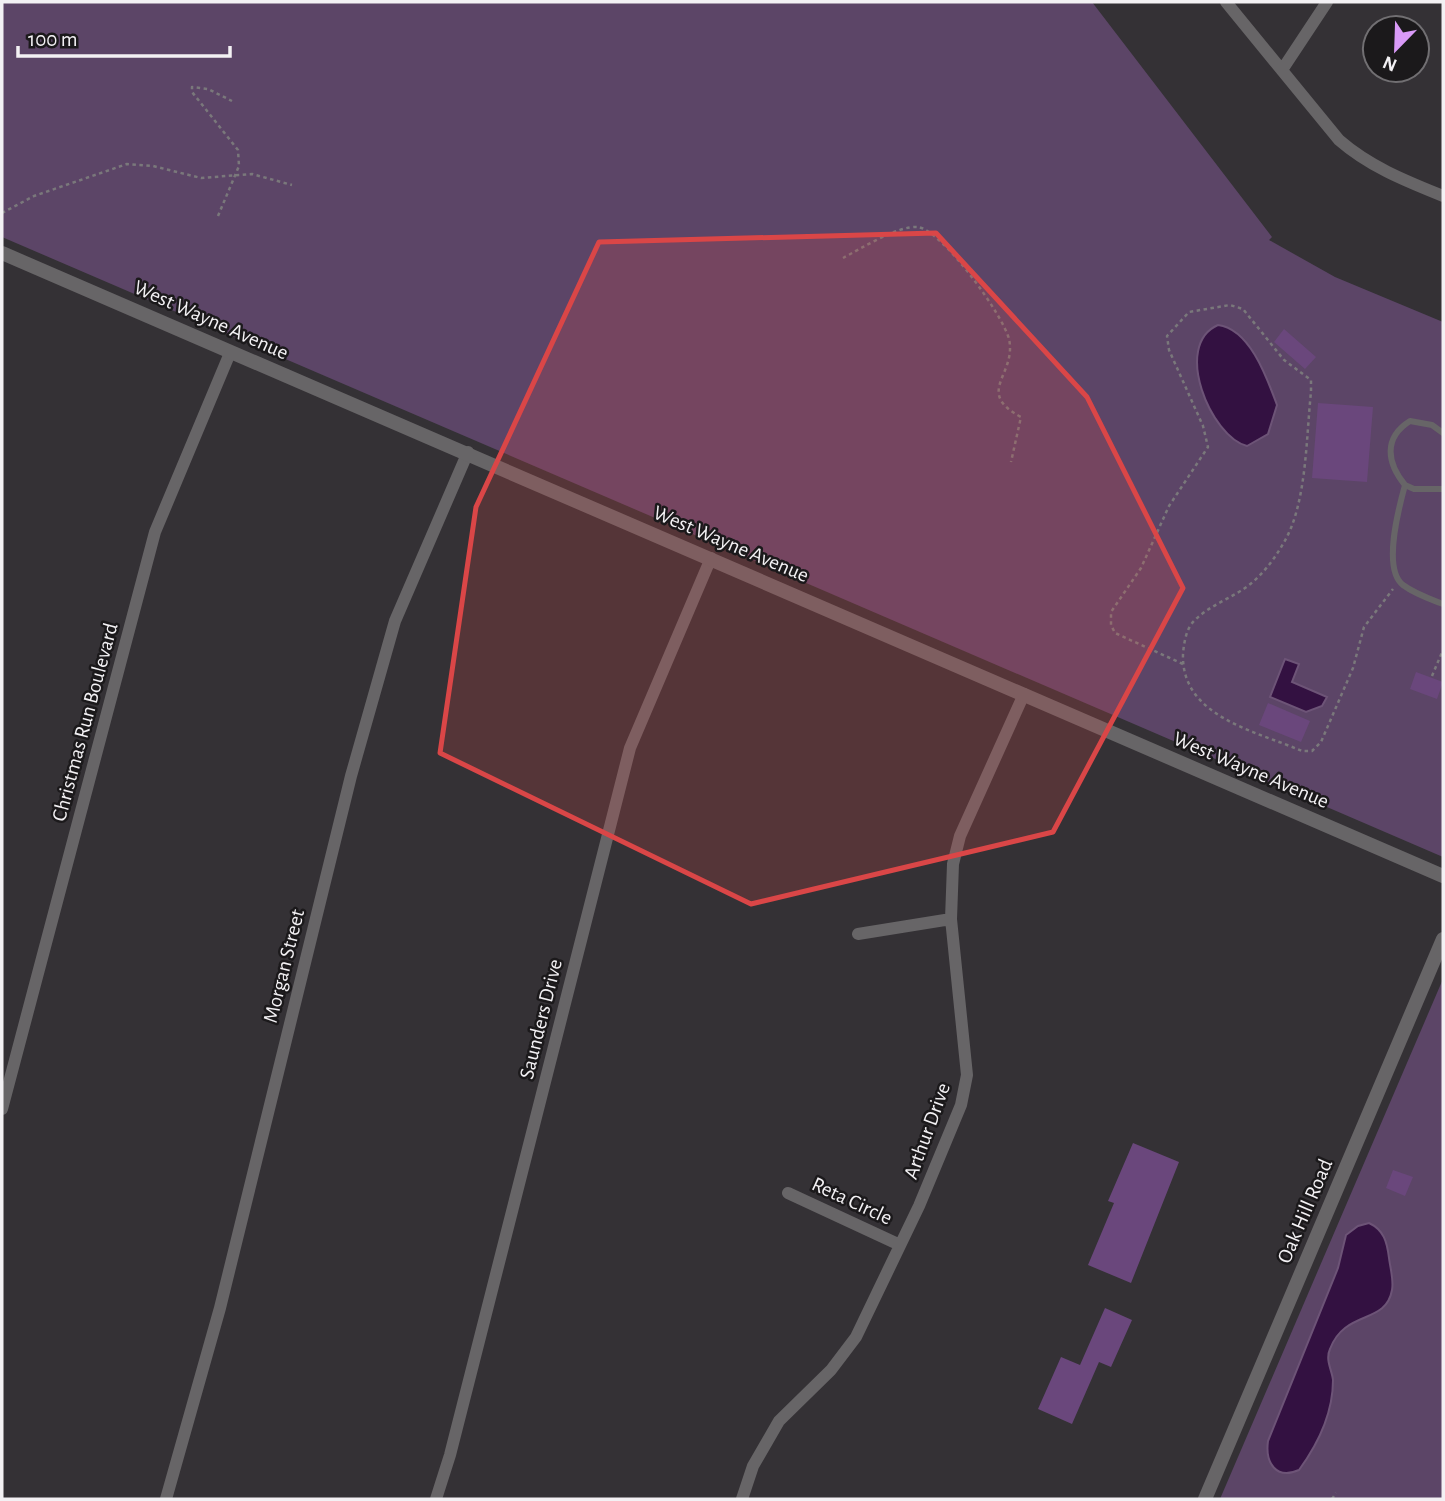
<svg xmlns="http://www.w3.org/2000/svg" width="1445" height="1501" font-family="'Alegreya Sans',sans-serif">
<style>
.green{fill:#5c4567}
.water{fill:#331141;stroke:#6d5477;stroke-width:2}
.building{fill:#6a477c}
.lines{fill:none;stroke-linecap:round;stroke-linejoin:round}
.path{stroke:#7a787b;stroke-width:2.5;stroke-dasharray:3.5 3.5;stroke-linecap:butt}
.service{stroke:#676567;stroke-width:6}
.minor{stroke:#676567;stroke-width:12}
.tertiary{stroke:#676567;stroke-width:14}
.marked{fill:#da4647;fill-opacity:0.2;stroke:#da4647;stroke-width:5;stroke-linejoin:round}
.labels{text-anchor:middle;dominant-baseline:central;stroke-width:5;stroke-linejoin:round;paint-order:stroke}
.street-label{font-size:21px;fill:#f3f1f4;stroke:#1b191b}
</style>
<rect width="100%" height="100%" fill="#343135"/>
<path class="green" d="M2,2H1092L1272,237L1269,240L1335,277L1443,322V857L2,237Z
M1443,979V1499H1220Z"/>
<path class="water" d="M1218,325C1250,329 1267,378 1277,405L1268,434L1247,446C1211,437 1172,345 1218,325Z
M1285,659L1299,664L1292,682L1327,697L1322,706L1306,712L1270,697Z
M1369,1223C1384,1230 1387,1242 1389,1258C1390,1267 1394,1280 1392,1290C1386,1325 1345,1309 1330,1349C1325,1360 1332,1370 1333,1380C1333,1413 1318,1444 1299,1470C1276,1480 1265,1463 1268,1441L1338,1268L1346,1235L1358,1226Z"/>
<path class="building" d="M1284,329L1316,357L1305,369L1274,342Z
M1318,403L1373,407L1367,482L1312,478Z
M1416,672L1443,682L1437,699L1410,689Z
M1268,703L1310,721L1301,742L1259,725Z
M1133,1143L1179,1162L1131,1283L1088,1265L1114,1203L1108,1201Z
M1393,1170L1413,1177L1405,1196L1386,1188Z
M1105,1308L1132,1320L1111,1367L1099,1362L1072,1424L1038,1409L1061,1357L1080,1365Z"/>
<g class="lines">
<path class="path" d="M2,213L34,196L127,164L153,166L201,178L252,174L292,185
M218,216L239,166L238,150L192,92V87L208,89L232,101
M843,258C860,249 899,225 918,227C943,231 1003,315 1009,339C1017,375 974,392 1021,417L1011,462
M1183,664L1115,633L1111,625V612L1141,568L1169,506L1208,447L1203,426L1169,350L1167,336L1189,312L1230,305L1243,309L1284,360L1311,380V392C1306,438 1307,505 1283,544C1273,561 1261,577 1245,588C1229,599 1209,606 1195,620C1186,628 1184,643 1183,654C1181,717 1256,731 1302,751H1312L1321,742L1353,668L1364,627L1393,589
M1432,676L1443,650
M1332,1499L1336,1493"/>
<path class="service" d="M1443,433L1432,425L1410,421C1383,438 1387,463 1405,485C1399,507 1382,569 1403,585C1415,594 1430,599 1443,604
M1405,485L1414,489H1443"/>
<path class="minor" d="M1226,2L1339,140C1370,167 1406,181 1443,196
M1282,70L1327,2
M858,934L951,919
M2,1109L155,532L230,353
M788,1193L900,1245
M166,1499L220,1308L351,776L395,621L468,452
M436,1499L450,1455L630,748L711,558
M742,1499L753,1466L779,1421L831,1370L856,1337L919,1206L961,1105L967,1075L951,919L953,864L960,836L1024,694"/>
<path class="tertiary" d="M2,253L1443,876
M1205,1499L1443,939"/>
</g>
<path class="marked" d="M936,233L1087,397L1183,588L1053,832L751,904L440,753L476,507L599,242Z"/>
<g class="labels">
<g class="street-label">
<text transform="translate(211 320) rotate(24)">West Wayne Avenue</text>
<text transform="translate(731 544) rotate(23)">West Wayne Avenue</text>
<text transform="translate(85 722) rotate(-75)">Christmas Run Boulevard</text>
<text transform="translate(1251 770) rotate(23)">West Wayne Avenue</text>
<text transform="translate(284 966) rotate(-76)">Morgan Street</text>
<text transform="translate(541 1019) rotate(-76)">Saunders Drive</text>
<text transform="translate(927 1131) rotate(-70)">Arthur Drive</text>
<text transform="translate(852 1201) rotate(25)">Reta Circle</text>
<text transform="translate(1305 1211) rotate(-67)">Oak Hill Road</text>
</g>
</g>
<rect width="1445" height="1501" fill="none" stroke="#f3f1f4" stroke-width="7"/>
<g transform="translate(1396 49) rotate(203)"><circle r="33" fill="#1b191b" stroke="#716f72" stroke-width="2"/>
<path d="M0-5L12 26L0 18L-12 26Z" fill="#d99af8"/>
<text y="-10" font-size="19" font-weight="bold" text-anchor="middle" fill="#f3f1f4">N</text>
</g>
<path d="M18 46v10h212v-10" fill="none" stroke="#f3f1f4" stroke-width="3.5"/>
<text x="28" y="46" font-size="21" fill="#f3f1f4" stroke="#1b191b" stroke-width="5" paint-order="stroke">100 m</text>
</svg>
